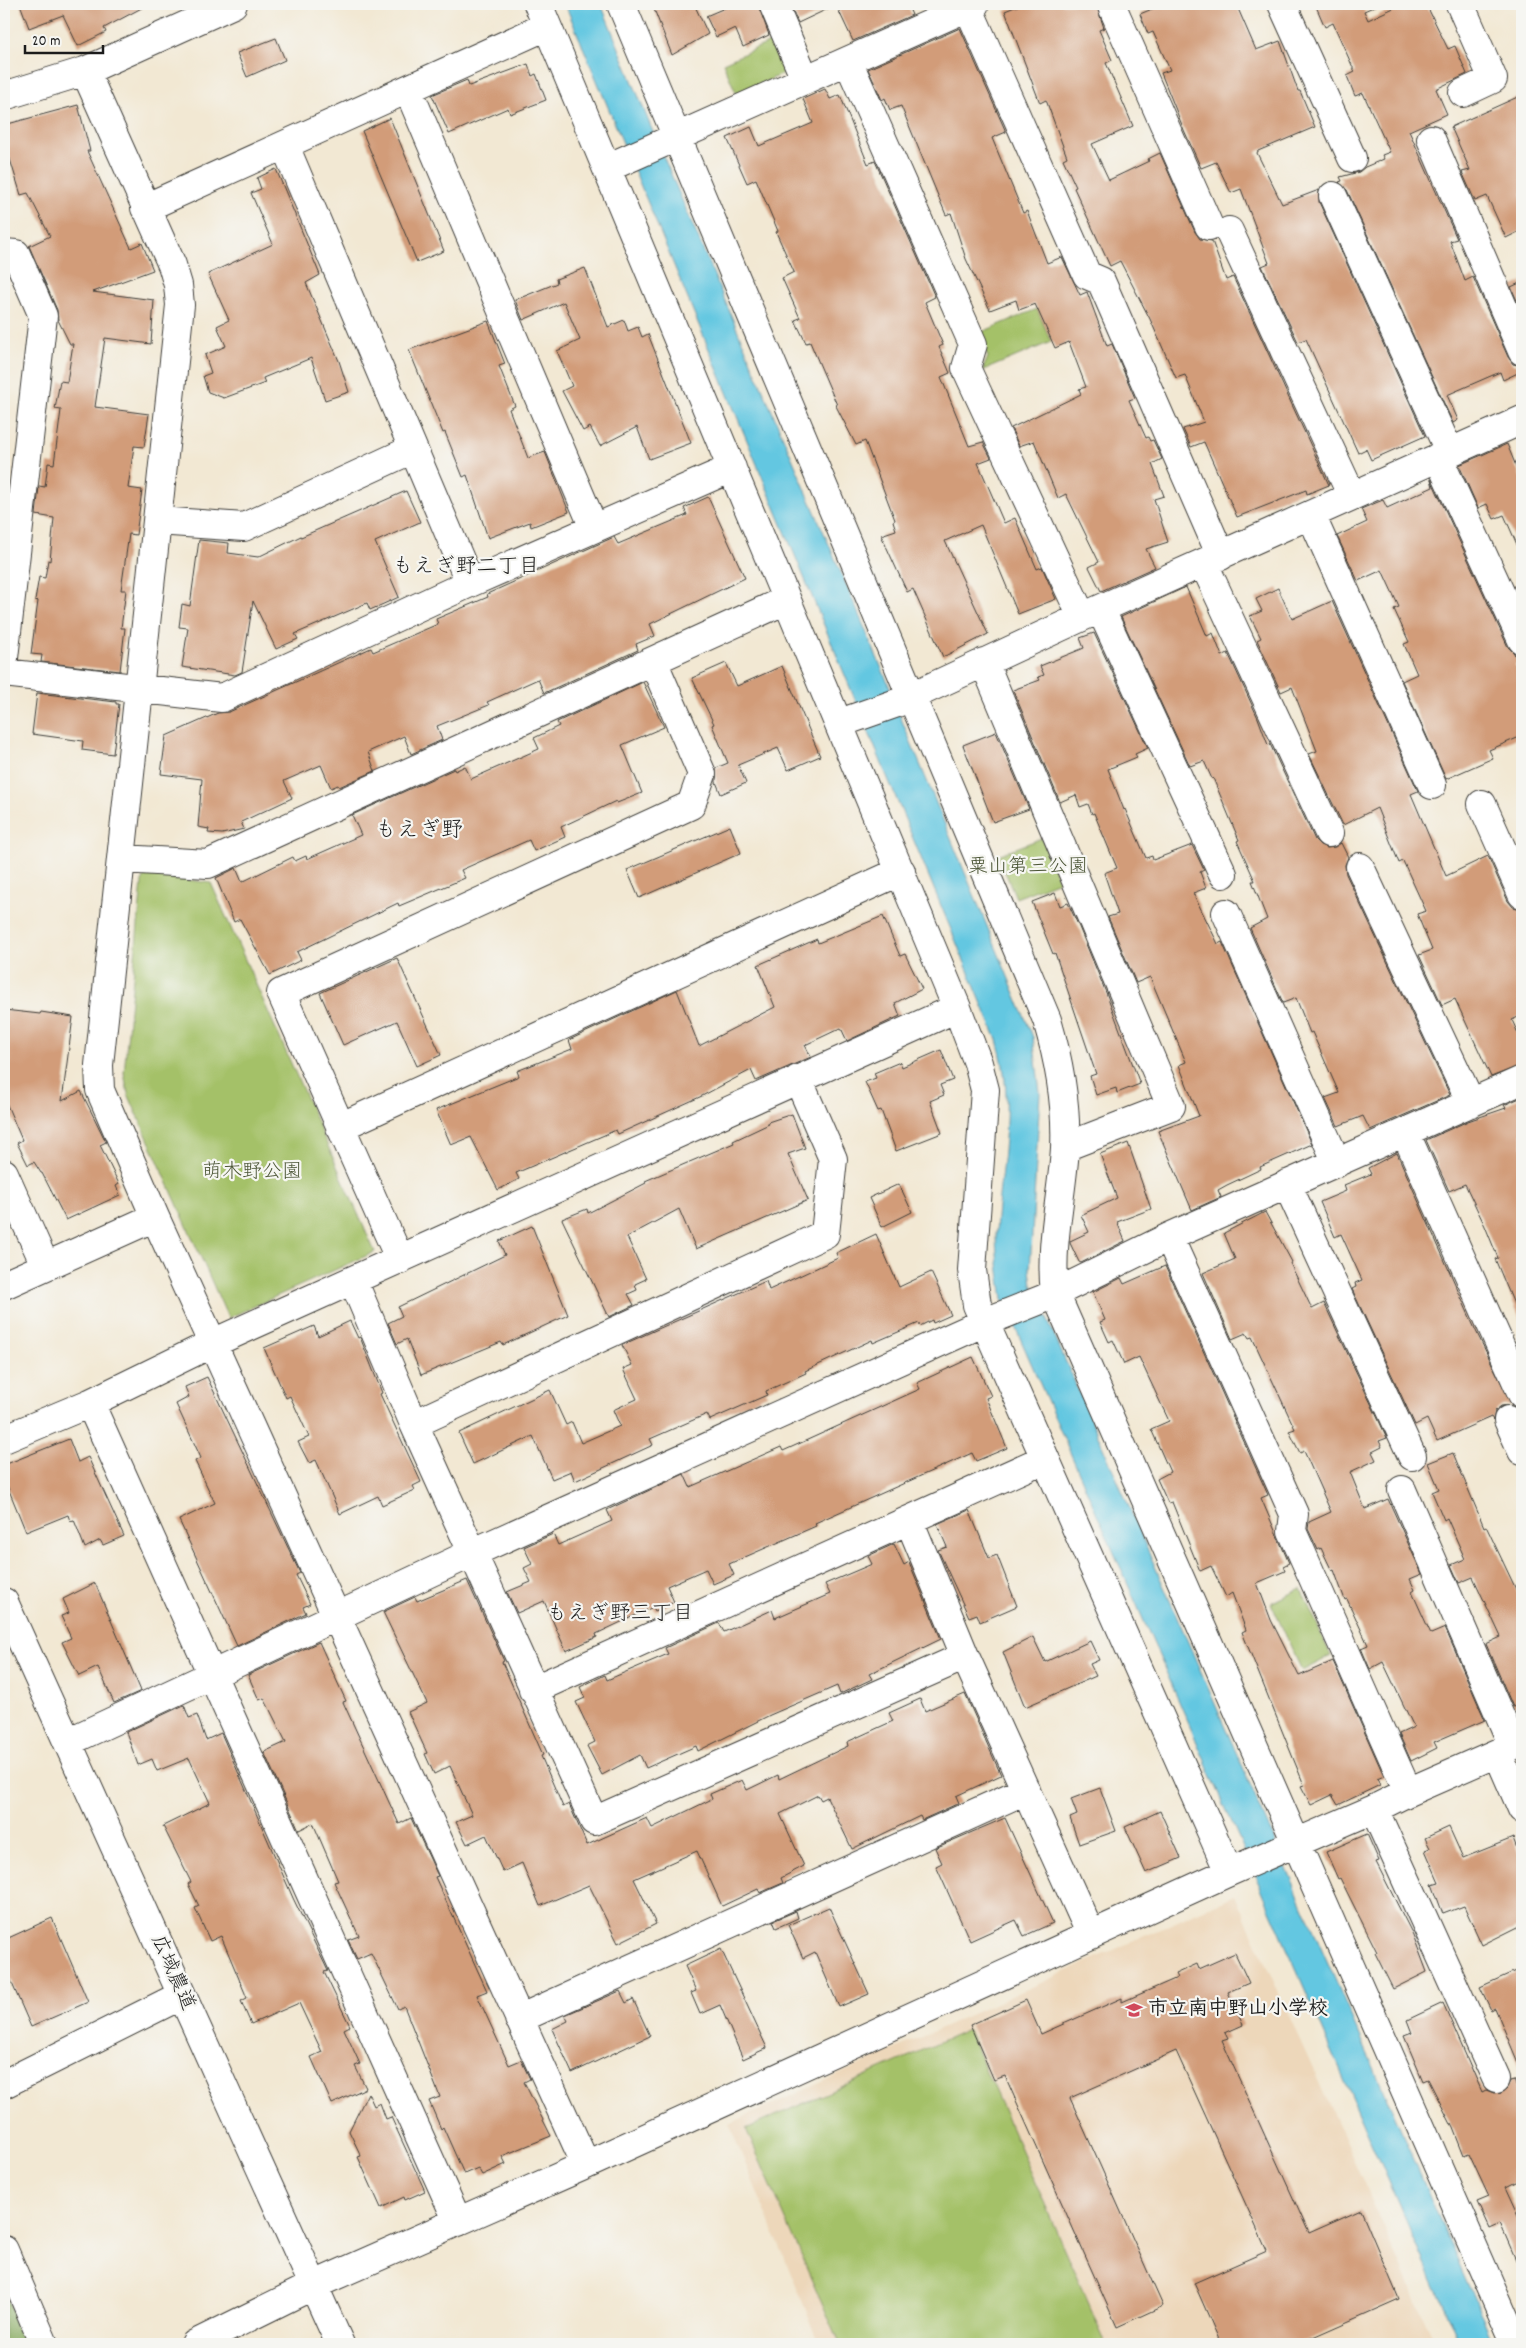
<svg xmlns="http://www.w3.org/2000/svg" width="1526" height="2348" font-family="Dekko,'Klee One',sans-serif">
<style>
.built{fill:#edd7ba}
.green{fill:#a4c168;stroke:#606e42}
.forest{fill:#83a75c;stroke:#50623c}
.water{fill:#63c7e1;stroke:#40727e}
.building{fill:#d29c79}
.lines{fill:none;stroke-linecap:round;stroke-linejoin:round}
.minor-casing{stroke:#3c3b37;stroke-width:30}
.minor{stroke:#fff;stroke-width:28}
.labels{text-anchor:middle;dominant-baseline:central;stroke-width:4.5;stroke-linejoin:round;paint-order:stroke}
.park-label{font-size:20px;fill:#4c5637;stroke:#f6f6f2}
.street-label{font-size:20px;fill:#1c1c1c;stroke:#f6f6f2}
.poi-label{font-size:20px;font-weight:bold;fill:#1c1c1c;stroke:#f6f6f2;text-anchor:start}
.neighbourhood-label{font-size:21px;fill:#1c1c1c;stroke:#f6f6f2}
.quarter-label{font-size:22px;fill:#1c1c1c;stroke:#f6f6f2}
</style>
<rect width="100%" height="100%" fill="#f6f6f2"/>
<filter id="ink" filterUnits="userSpaceOnUse"><feTurbulence type="fractalNoise" baseFrequency=".02" numOctaves="2"/><feDisplacementMap in="SourceGraphic" scale="10" xChannelSelector="R" yChannelSelector="G"/><feConvolveMatrix kernelMatrix="1 2 1 2 8 2 1 2 1" color-interpolation-filters="sRGB"/></filter>
<filter id="wash" filterUnits="userSpaceOnUse"><feTurbulence type="fractalNoise" baseFrequency=".0096" numOctaves="4" result="noise"/><feDisplacementMap in="SourceGraphic" scale="20" xChannelSelector="R" yChannelSelector="G"/><feGaussianBlur stdDeviation="1.12" result="paint"/><feColorMatrix in="noise" values="0 0 0 0 0 0 0 0 0 0 0 0 0 0 0 0 0 1.4 0 .05"/><feComposite in="paint" operator="in"/></filter>
<g filter="url(#wash)">
<rect width="100%" height="100%" fill="#f2e8d3"/>
<path class="built" d="M1235,1895L1436,2344H820L729,2124Z"/>
<path class="green" d="M775,40L785,63L782,74L737,95L723,63Z
M1037,309L1051,342L982,371L988,357L977,334Z
M1042,838L1059,881L1016,898L998,855Z
M146,874L211,883L375,1252L228,1318L128,1094L124,1073L142,882Z
M1301,1589L1331,1656L1302,1671L1271,1603Z
M968,2030L1106,2344H840L746,2129Z"/>
<path class="forest" d="M4,2291L27,2344H4Z"/>
<path class="water" d="M565,4H601L653,132L891,690V694L1033,1037L1040,1093L1030,1270L1032,1284L1494,2344H1460L1003,1299C1000,1278 996,1255 996,1234C999,1168 1017,1106 997,1040Z"/>
<g id="blocks">
<path class="building" d="M20,4H149L104,28L106,32L78,46L63,15L29,28Z
M652,4H694L708,34L672,55Z
M734,4H758L769,35L743,47L735,28L716,37L706,16Z
M790,4H907L912,15L853,41L836,5L798,23Z
M1022,4H1096L1104,28L1099,30L1112,60L1106,63L1133,126L1092,144L1109,180L1149,161L1148,159L1160,153L1195,232L1200,239L1212,241L1226,280L1233,277L1329,485L1307,494L1306,490L1237,517L1204,442L1191,447L1183,429L1204,422L1185,375L1176,378L1150,319L1120,261L1110,266L1074,188L1076,187L1063,159L1067,157L1046,100L1040,103L1005,11Z
M1164,4H1236L1256,50L1280,41L1298,91H1300L1315,127L1258,151L1257,153L1282,204L1319,190V202L1425,436L1371,460L1366,449L1358,453L1306,339L1298,342L1262,266L1269,263L1241,189L1231,193L1216,162L1201,168L1184,130L1161,73L1170,70L1153,32L1148,34L1140,14Z
M1315,4H1380L1364,11L1368,20L1402,4H1426L1448,49L1455,46L1467,74L1436,89L1447,114L1409,131L1457,239L1450,241L1465,281L1473,277L1508,357L1513,364L1522,366V371L1503,380L1500,372L1447,395L1458,420L1453,423L1347,190L1339,182L1342,181L1340,177L1359,172L1365,167L1384,159L1382,155L1390,152L1363,93L1355,96L1347,76L1355,72L1333,23L1325,27Z
M960,28L1006,132L992,138L1023,213L1027,211L1047,263L1062,257L1080,295L1087,292L1107,346L1112,344L1135,398L1129,400L1146,438L1148,437L1150,441L1153,440L1162,459L1152,464L1164,496L1154,499L1168,542L1146,549L1155,567L1101,591L1089,567L1099,562L1066,494L1058,498L1034,441L1019,446L1011,428L1081,394L1079,389L1086,387L1069,342L1055,348L1035,304L1019,310L1016,300L990,310L966,259L951,213L946,215L901,106L890,110L885,98L882,100L868,69Z
M276,38L285,60L247,77L237,53Z
M528,64L532,76L536,74L546,100L510,114L508,108L449,134L432,95L467,80L469,86Z
M825,89L830,99L840,95L868,164L875,161L935,297L925,302L943,345L939,347L950,373L941,377L969,446L983,442L991,458L978,463L1004,523L1015,518L1037,569L1042,567L1056,599L1018,614L981,525L945,541L988,634L943,657L913,589L907,592L881,535L896,530L893,521L895,520L865,441L856,445L836,406L837,405L810,342L806,343L795,320L800,318L782,278L794,272L776,232L778,231L756,179L747,183L727,138L751,127L759,146L813,123L803,99Z
M1522,95V230L1506,238L1487,196L1475,201L1462,172L1470,170L1451,127Z
M78,105L90,151H87L131,248L142,243L153,270L93,292L154,300L151,344L105,338L95,407L149,414L144,447L134,446L128,488L142,490L136,535L129,534L121,590H126L121,628H125L120,671L41,662L42,655L31,654L38,601L35,600L39,577L45,578L48,560L50,561L54,518L36,515L39,486L45,487L48,463L54,464L61,410L55,409L60,381L67,382L73,344H70L58,320L57,310L29,246L50,236L28,193L21,195L9,156L4,125Z
M390,118L444,251L417,262L362,131Z
M276,169L320,275L306,283L339,361L349,392L325,400L311,358L263,378L265,383L224,398L208,392L203,376L211,373L205,355L226,346L217,326L229,320L208,274L273,244L251,193L261,189L257,178Z
M585,268L608,327L624,320L628,331L638,327L642,337L648,334L691,443L649,459L637,427L600,446L590,427L583,431L562,391L572,386L557,351L580,340L564,302L523,320L515,300L557,283L556,279Z
M1522,282V312L1511,287Z
M488,321L505,364L499,366L515,406L509,409L528,458L545,452L569,512L531,527L530,522L488,538L467,475L463,477L445,432L443,433L409,350Z
M1507,444L1522,481V556L1504,515L1494,519L1487,504L1478,508L1459,465Z
M1431,479L1508,647L1514,653L1518,663L1515,664L1522,684V736L1489,750L1493,758L1446,779L1402,681L1417,674L1404,644L1409,642L1394,609L1399,607L1382,570L1358,581L1337,536L1367,522L1361,509L1383,500L1387,508L1433,487Z
M4,483H8L5,509L4,508Z
M406,491L420,522L375,542L399,597L370,610L367,603L295,634L298,639L276,649L253,601L242,672L235,675L182,667L188,628L179,627L182,604L190,606L199,540L229,543L228,553L258,557L301,536V537Z
M708,497L745,578L650,624L655,636L636,644L638,650L544,693L538,679L487,702L489,705L437,726L442,740L411,754L404,736L368,752L375,771L339,787L338,785L331,788L321,765L284,781L292,798L241,822L244,829L222,834L208,833L209,829L198,827L202,779L161,774L166,736L218,713L229,712L371,648L373,652L438,624L436,619L488,597L487,594L614,537L618,544L687,515L684,508Z
M1186,587L1207,636L1213,633L1222,656L1228,653L1258,718L1268,745L1270,744L1315,840L1320,845L1327,848L1335,847L1341,843L1348,857L1345,865L1346,874L1450,1095L1370,1130L1363,1116L1338,1126L1325,1098L1339,1093L1312,1032L1310,1033L1296,998L1283,1003L1250,928L1267,919L1252,881H1255L1237,841L1239,840L1213,778L1212,779L1204,761L1190,766L1121,617Z
M1278,588L1292,619L1332,601L1418,791L1411,794L1446,876L1488,856L1508,901L1513,907L1522,909V1015L1512,1020L1522,1042V1065L1491,1077L1455,999L1442,1005L1419,955L1432,950L1417,914L1426,911L1403,861L1399,863L1377,808L1343,825L1309,754L1317,751L1292,687L1281,692L1257,640L1261,638L1250,616L1262,611L1256,599Z
M1094,633L1148,748L1135,754L1137,757L1108,769L1124,810L1125,809L1146,858L1152,856L1153,860L1192,845L1204,870L1200,872L1206,888L1193,893L1218,944L1222,942L1312,1144L1260,1167L1261,1169L1227,1185L1218,1190L1221,1197L1192,1210L1158,1131L1199,1116L1179,1065L1186,1062L1150,977L1136,983L1108,917L1118,914L1104,873L1117,868L1094,813L1092,814L1088,804L1080,807L1076,795L1060,802L1013,690L1040,680L1038,677L1044,675L1040,666L1084,648L1080,638Z
M726,663L737,686L782,666L820,756L788,770L778,748L738,765L746,783L721,794L716,782V768L728,763L712,725L714,724L692,678Z
M643,682L664,727L622,745L642,793L617,803L616,801L561,827L565,837L534,851L529,840L461,870L465,878L399,906L398,903L297,952L301,960L270,975L240,919L234,922L216,878L236,868L242,882L293,857L295,861L306,856L307,859L361,835L352,815L454,769L455,771L465,766L471,779L539,749L534,738L559,726L557,722Z
M37,693L116,702V704H119L113,754L82,750L83,741L32,734Z
M996,732L1029,809L993,822L963,745Z
M730,826L741,853L639,898L627,870Z
M1055,893L1060,906L1068,903L1079,927L1107,995L1140,1084L1117,1093L1116,1088L1096,1095L1090,1076L1096,1074L1055,953L1053,954L1032,902Z
M883,916L900,956L905,954L922,989L895,1003L900,1016L847,1041L841,1028L805,1045L811,1057L756,1081L751,1070L702,1096L618,1134L616,1130L516,1173L519,1179L498,1190L471,1137L451,1145L436,1110L519,1076L517,1071L572,1049L569,1040L677,990L699,1046L775,1007L758,965L817,939L818,943Z
M397,958L441,1055L417,1066L397,1021L343,1045L320,993Z
M4,1010L40,1014L41,1012L73,1017L62,1101L81,1091L106,1142L100,1145L119,1184L116,1186L120,1195L66,1220L42,1173H41L34,1162L28,1165L17,1143L22,1140L4,1098Z
M941,1050L953,1080L940,1085L944,1095L930,1101L942,1133L896,1151L881,1110L878,1111L865,1082L876,1078L874,1073L900,1062L902,1067Z
M1522,1097V1323L1495,1259L1498,1258L1485,1226L1465,1184L1449,1191L1426,1140L1468,1121L1506,1108L1504,1105Z
M792,1114L805,1148L788,1154L808,1200L696,1249L679,1209L627,1237L646,1279L635,1284L637,1290L628,1294L634,1305L609,1317L562,1219L587,1209L588,1213L646,1183L645,1181L734,1143L733,1141L769,1124L768,1122Z
M1128,1143L1151,1209L1117,1222L1125,1241L1081,1263L1079,1262L1070,1243V1241L1089,1232L1081,1215L1117,1198L1100,1154Z
M1397,1153L1475,1329L1512,1405L1501,1406L1495,1411L1493,1420L1491,1417L1437,1441L1427,1419L1415,1425L1352,1289L1356,1287L1355,1283L1362,1280L1341,1234L1335,1237L1320,1202L1346,1191L1344,1185L1371,1174L1368,1168Z
M899,1184L912,1212L882,1227L869,1198Z
M1265,1212L1292,1262L1290,1263L1312,1309L1324,1303L1387,1438L1379,1441L1382,1447L1372,1452L1376,1460L1350,1472L1365,1509L1388,1499L1422,1574L1410,1579L1415,1590L1412,1592L1431,1634L1445,1628L1485,1720L1434,1742L1437,1748L1411,1761L1399,1734L1414,1727L1383,1662L1370,1669L1361,1648L1368,1645L1347,1599L1345,1600L1334,1570L1332,1571L1321,1548L1318,1550L1308,1529L1309,1522L1331,1512L1304,1451L1300,1453L1289,1431L1295,1429L1252,1337L1249,1338L1246,1333L1232,1339L1203,1273L1235,1259L1224,1233Z
M532,1226L568,1315L503,1345L501,1342L421,1375L407,1339L397,1344L388,1323L402,1316L398,1307L505,1255L499,1241Z
M876,1234L899,1287L931,1272L951,1315L933,1323L932,1320L920,1326L919,1323L873,1343L872,1340L805,1371L806,1373L766,1391L767,1395L710,1420L707,1414L650,1439L653,1445L575,1481L571,1471L552,1479L533,1436L473,1464L459,1433L550,1390L566,1425L572,1422L581,1443L620,1426L613,1410L637,1399L623,1369L632,1365L622,1345L766,1281L769,1290L838,1258L836,1253Z
M1165,1266L1268,1495L1261,1498L1289,1563L1283,1566L1285,1571L1257,1583L1271,1620L1299,1676L1333,1661L1384,1776L1377,1779L1380,1785L1338,1805L1332,1795L1311,1805L1301,1786L1304,1785L1242,1632L1246,1630L1232,1593L1226,1597L1211,1566L1200,1571L1172,1502L1168,1503L1157,1479L1170,1472L1151,1429L1169,1421L1139,1357L1124,1364L1113,1340L1109,1342L1100,1322L1105,1320L1093,1292L1121,1278L1124,1284Z
M350,1321L358,1338L360,1337L382,1393L380,1394L421,1482L413,1486L415,1490L382,1505L378,1496L340,1514L316,1460L309,1463L298,1442L309,1437L290,1396L286,1398L264,1348L314,1326L318,1336Z
M973,1357L991,1396L986,1398L1007,1448L976,1461L972,1453L815,1523L816,1526L729,1564L734,1575L713,1584L706,1569L667,1586L674,1602L655,1611L653,1607L596,1634L597,1637L566,1651L544,1601L517,1613L507,1592L531,1582L524,1568L532,1564L524,1547L553,1534L558,1545L612,1521L607,1510L684,1474L690,1487L781,1447L783,1451L920,1389L917,1383Z
M207,1377L300,1573L296,1575L310,1604L303,1607L306,1613L237,1646L179,1520L215,1503L195,1461L201,1458L176,1404L189,1397L185,1387Z
M69,1439L78,1462L88,1457L124,1536L103,1545L100,1540L85,1548L74,1520L70,1521L68,1515L26,1532L4,1478V1465Z
M1453,1453L1484,1527L1486,1526L1522,1602V1704L1513,1707L1486,1644L1501,1637L1473,1577L1459,1583L1451,1565L1465,1559L1447,1518L1444,1520L1432,1492L1439,1489L1428,1463Z
M969,1510L989,1558L997,1555L1017,1606L980,1622L977,1614L969,1617L938,1550L947,1547L937,1524Z
M894,1544L904,1565L909,1562L941,1639L869,1674L872,1679L840,1694L837,1686L770,1715L698,1751L696,1746L646,1768L640,1755L602,1775L587,1746L595,1742L576,1702L585,1698L580,1687L605,1675L607,1680L668,1654L665,1648L719,1623L724,1632L772,1610L775,1618L830,1594L825,1584L872,1564L868,1556Z
M467,1580L504,1661L502,1662L543,1755L541,1756L563,1807L569,1804L587,1845L647,1818L652,1828L712,1799L710,1794L742,1780L747,1790L778,1775L779,1779L848,1746L847,1742L893,1721L889,1713L920,1699L925,1711L965,1694L1001,1775L956,1796L959,1803L922,1820L920,1816L852,1849L827,1797L821,1800L818,1795L780,1814L804,1866L781,1878L783,1883L760,1893L758,1889L722,1906L697,1851L634,1879L656,1924L618,1943L589,1885L540,1906L522,1863L503,1872L486,1835L467,1844L456,1822L472,1815L450,1766L434,1774L425,1754L427,1753L408,1712L427,1703L383,1612L415,1597L417,1601Z
M95,1583L141,1691L114,1703L98,1667L79,1676L62,1642L71,1638L61,1616L69,1613L63,1599Z
M1033,1637L1045,1662L1090,1641L1099,1660L1090,1664L1096,1676L1025,1707L1003,1652Z
M319,1642L346,1701L343,1702L399,1824L411,1818L438,1876L435,1877L487,1991L477,1995L509,2065L521,2060L530,2079L524,2082L551,2136L502,2156L506,2164L482,2175L478,2168L464,2174L443,2127L441,2129L429,2101L440,2097L404,2006L398,2009L371,1953L357,1959L348,1940L359,1936L334,1882L338,1881L313,1823L299,1830L264,1752L286,1742L264,1698L259,1700L248,1675Z
M184,1705L189,1718L197,1715L206,1740L221,1733L293,1898L328,1971L324,1972L350,2026L344,2029L360,2064L355,2066L366,2088L332,2104L311,2057L322,2052L299,2003L251,2024L241,2001L247,1998L221,1936L210,1941L195,1908L199,1906L188,1884L191,1882L163,1826L210,1803L189,1758L157,1771L152,1759L138,1765L126,1732Z
M1100,1788L1116,1831L1079,1844L1070,1818L1077,1815L1071,1799Z
M1160,1811L1181,1858L1146,1873L1125,1827Z
M1005,1818L1053,1923L1024,1936L1016,1920L970,1941L936,1866L942,1863L935,1848Z
M1449,1827L1463,1858L1513,1838L1522,1862V1925L1482,1945L1464,1906L1443,1914L1432,1884L1439,1882L1425,1850L1430,1848L1425,1838Z
M1367,1834L1379,1861L1376,1862L1413,1935L1427,1972L1393,1989L1375,1953L1377,1952L1340,1878L1338,1879L1326,1852Z
M829,1907L869,1994L839,2007L815,1952L803,1958L788,1925Z
M796,1911L798,1918L776,1928L773,1921Z
M52,1918L88,2002L31,2027L4,1965V1940Z
M721,1949L767,2048L743,2059L720,2005L700,2014L691,1993L696,1991L685,1966Z
M1235,1953L1249,1983L1228,1992L1243,2025L1225,2033L1228,2039L1222,2041L1309,2233L1361,2210L1399,2299L1297,2344H1221L1194,2283L1267,2251L1176,2051L1070,2098L1163,2306L1117,2327L1005,2076L994,2080L970,2025L1026,2000L1041,2034L1122,1998V2002L1177,1978L1175,1974L1197,1964L1199,1969Z
M1522,1968V2072L1495,2008L1491,2010L1480,1987Z
M620,1991L626,2003L633,1999L650,2036L572,2073L552,2029L568,2021L565,2015Z
M1443,2003L1482,2092L1486,2090L1494,2093L1502,2092L1508,2087L1511,2080L1515,2079L1522,2098V2179L1506,2187L1522,2222V2274L1500,2223L1489,2228L1477,2202L1489,2197L1469,2154L1464,2156L1453,2128L1428,2079L1423,2081L1404,2036L1412,2033L1407,2020Z
M368,2093L374,2106L380,2103L386,2119L391,2117L425,2191L405,2200L404,2197L381,2208L358,2157L361,2156L349,2131Z"/>
</g>
</g>
<g filter="url(#ink)">
<use href="#blocks" fill-opacity="0" stroke="#3c3b37" stroke-width="1"/>
<g class="lines">
<g class="minor-casing">
<path id="minor" d="M538,4L957,1008L978,1063L985,1090L972,1270L977,1305L1229,1872
M621,4L1047,1020C1059,1061 1067,1105 1065,1148C1062,1197 1049,1245 1055,1293L1516,2344
M773,4L805,79
M1111,4L1209,226
M1282,4L1352,158
M1460,4L1493,79L1463,93
M968,7L1087,275L1101,281L1221,556
M848,61L973,344L966,368L1082,617
M85,71L172,265L178,285L180,305L99,1065L100,1090L155,1217L586,2165
M408,89L594,528
M4,96L85,71L233,4
M1431,139L1522,351
M285,146L470,583
M607,168L975,4
M1333,196L1450,453
M145,208L547,26
M1229,231L1352,496
M4,253L16,254L43,316L4,658
M1438,457L1522,640
M1311,515L1432,785
M157,521L244,527L413,449
M1204,564L1329,833
M1101,610L1223,874
M984,662L1171,1106L1065,1147
M4,673L222,698L470,583L732,468
M840,723L897,703L1082,617L1522,420
M1482,804L1522,894
M122,859L208,864L786,600
M1360,867L1471,1103
M1226,913L1337,1163
M340,1127L901,871
M1405,1132L1522,1394
M4,1173L45,1265
M1287,1184L1412,1456
M1169,1237L1294,1514L1292,1531L1408,1792
M400,1260L281,993L691,805L702,774L653,661
M353,1280L414,1424L594,1821L965,1656
M4,1285L155,1217
M90,1403L458,2222
M1508,1420L1522,1451
M414,1424L825,1234L833,1159L798,1079
M4,1439L90,1403L213,1343L957,1008
M1402,1490L1513,1746
M909,1520L965,1656L1091,1935
M4,1602L340,2344
M533,1690L1044,1459
M68,1742L472,1553L985,1322L1043,1299L1169,1237L1522,1080
M1498,1754L1522,1809
M1374,1809L1496,2078
M519,2019L1026,1790
M4,2084L182,1995
M4,2250L44,2344
M195,2344L314,2285L586,2165L1229,1872L1374,1809L1408,1792L1522,1742"/>
</g>
<use href="#minor" class="minor"/>
</g>
</g>
<defs>
<g id="school-bare" transform="scale(1.35)"><path d="M0-5L7-2L0 1L-7-2ZM-4 1L0 2.5L4 1V4Q0 6-4 4Z" fill="#d1495b" stroke="#f6f6f2" stroke-width="2.5" paint-order="stroke"/></g>
</defs>
<g fill-rule="evenodd">
<use href="#school-bare" x="1134" y="2010"/>
</g>
<g class="labels">
<g class="park-label">
<text x="1028" y="868">粟山第三公園</text>
<text x="252" y="1173">萌木野公園</text>
</g>
<g class="street-label">
<text transform="translate(172 1973) rotate(66)">広域農道</text>
</g>
<g class="poi-label">
<text x="1148" y="2010">市立南中野山小学校</text>
</g>
<g class="neighbourhood-label">
<text x="466" y="568">もえぎ野二丁目</text>
<text x="620" y="1615">もえぎ野三丁目</text>
</g>
<g class="quarter-label">
<text x="419" y="831">もえぎ野</text>
</g>
</g>
<rect width="1526" height="2348" fill="none" stroke="#f6f6f2" stroke-width="20"/>
<path d="M25 45v8h78v-8" fill="none" stroke="#1c1c1c" stroke-width="2.5"/>
<text x="32" y="45" font-size="15" fill="#1c1c1c" stroke="#f6f6f2" stroke-width="4" paint-order="stroke">20 m</text>
</svg>
